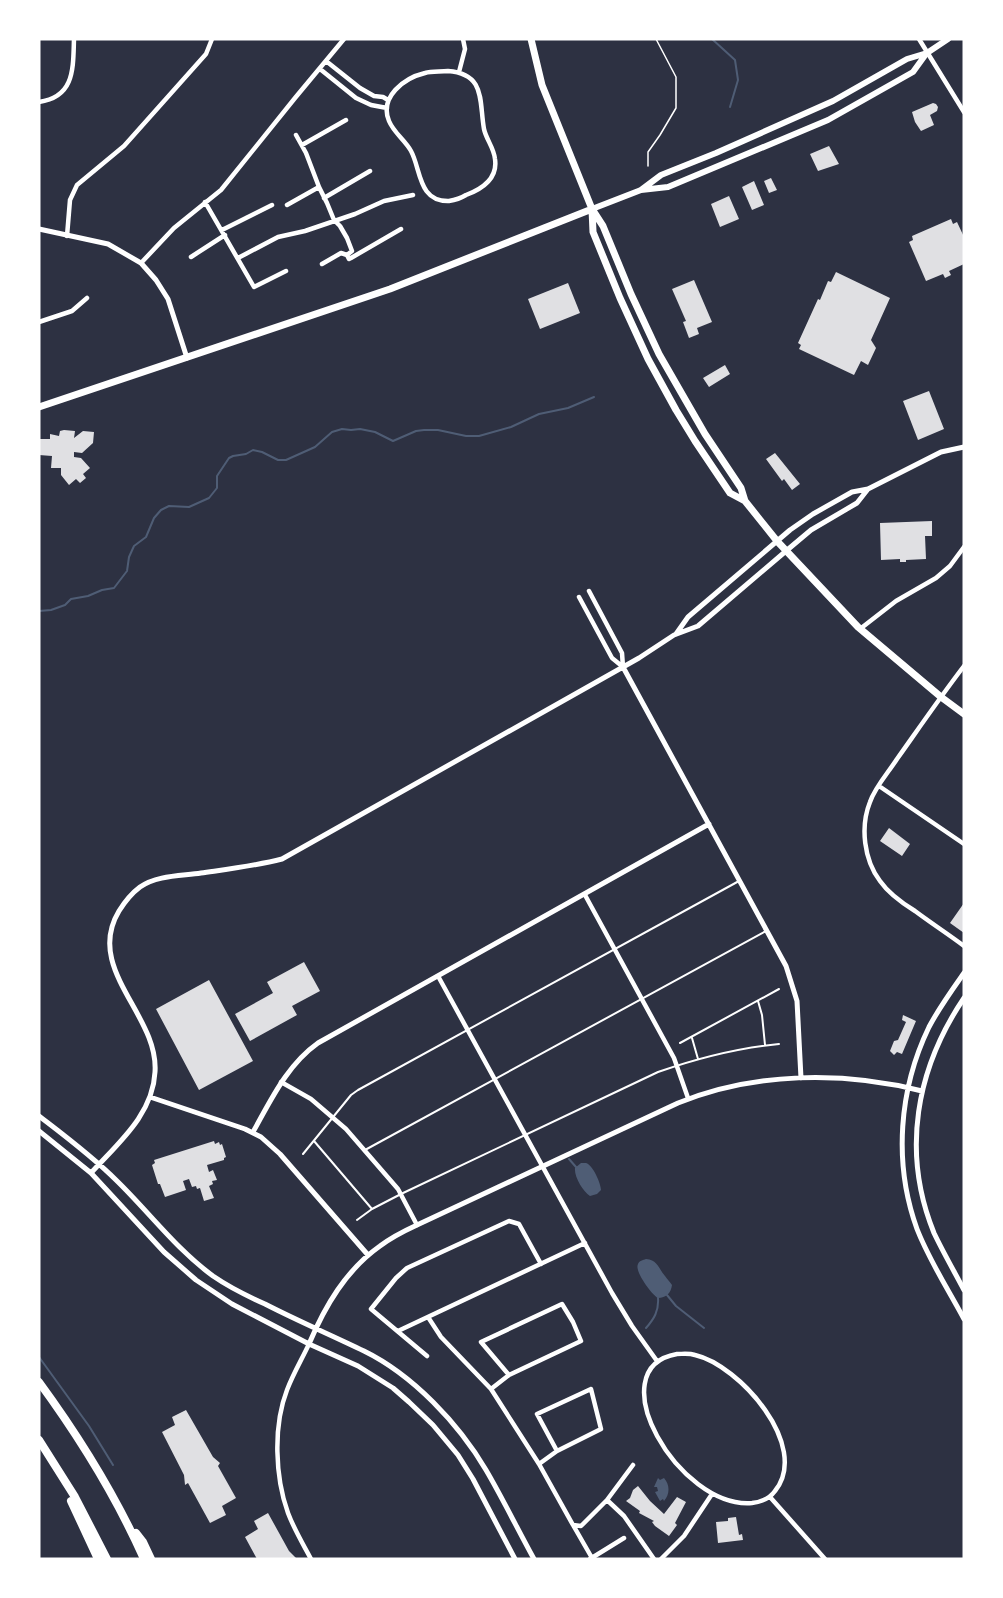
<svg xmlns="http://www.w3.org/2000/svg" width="1003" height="1598" font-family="'Space Grotesk',sans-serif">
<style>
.water{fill:#4f5d75}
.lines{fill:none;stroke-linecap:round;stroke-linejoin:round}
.stream{stroke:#4f5d75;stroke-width:2}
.building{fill:#e0e0e3}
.path{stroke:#fff;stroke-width:1.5}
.service{stroke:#fff;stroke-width:2}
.minor{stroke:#fff;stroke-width:4.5}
.tertiary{stroke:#fff;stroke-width:5}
.secondary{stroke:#fff;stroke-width:6}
.primary{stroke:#fff;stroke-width:7}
.motorway{stroke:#fff;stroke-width:8}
</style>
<rect width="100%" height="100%" fill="#2d3142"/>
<path class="water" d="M581,1163C583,1163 584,1163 586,1163C593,1165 601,1184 601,1190L597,1194L590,1196C583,1191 574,1177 575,1168Z
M646,1259C658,1260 658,1268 665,1276C667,1279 670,1282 672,1285C671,1293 666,1298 658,1298C652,1295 634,1271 638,1264C639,1261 643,1260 646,1259Z
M658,1478L660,1480L664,1478C670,1485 670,1494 664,1501L663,1499L660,1501L655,1492L658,1491L657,1487H654Z"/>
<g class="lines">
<path class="stream" d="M712,39L735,60L738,80L730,107
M39,611L51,610L65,605L71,599L88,596L102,590L114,588L127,571L129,557L134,546L146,537L154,518L161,510L169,506L189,507L209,498L217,488V476L229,458L233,456L246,454L253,450L262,452L278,460H286L315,447L332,432L342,429L351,430L360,429L375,432L393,441L416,431L424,430H438L466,436H479L511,427L539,414L568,408L594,397
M569,1159L576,1167
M667,1295L676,1306L704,1328
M646,1328C654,1319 659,1311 658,1298
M39,1357L89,1426L113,1465"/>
</g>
<path class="building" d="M933,103L936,104L938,107L937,111L930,115L934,125L921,131L915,122L912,112Z
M829,146L839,164L818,171L810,154Z
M771,178L777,190L769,193L764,181Z
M754,181L764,205L752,210L742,187Z
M729,196L739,219L720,227L711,204Z
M951,219L953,224L957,222L964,237V264L949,271L951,275L945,278L943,274L926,281L909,242L913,240L912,236Z
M836,272L890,298L871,340L876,348L868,365L861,361L854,375L799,349L801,345L798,343L818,299L820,300L828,281L831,282Z
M694,280L712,322L697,328L699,334L689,338L683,322L686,321L672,289Z
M568,283L580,313L540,329L528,299Z
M725,365L730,374L709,387L703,378Z
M929,391L944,429L918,440L903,401Z
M64,430L75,431L74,438L83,431L94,432L93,443L82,453L74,452V457L81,458L90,468L83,474L86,478L80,483L76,479L69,485L61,475V468H51L52,456L39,455V439H50V434L59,436L60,431Z
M775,453L800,484L792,490L784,479L782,481L766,459Z
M932,521V536H925L926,559L906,560V562H900V559L881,560L880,523Z
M889,828L910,844L902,856L880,841Z
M964,903V933L950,923Z
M304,962L320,991L292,1006L297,1015L250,1041L235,1014L273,993L267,982Z
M209,980L253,1061L199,1090L156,1009Z
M903,1015L916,1021L902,1054L897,1052L894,1055L890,1051L894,1041L898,1040L906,1022L902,1020Z
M214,1141L215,1144L219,1142L220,1145L222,1144L226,1157L224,1158V1160L207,1165L209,1172L213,1170L217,1180L212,1181L213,1184L209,1186L214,1198L204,1201L200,1188L197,1189L196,1186L192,1187L189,1179L183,1181L186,1190L165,1197L160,1184H158L152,1165L155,1163L154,1160Z
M186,1410L213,1457L220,1463L218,1466L236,1498L222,1506L226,1515L210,1523L188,1483L185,1485L184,1475L162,1432L175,1425L172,1417Z
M638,1486L650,1501L664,1514L677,1497L686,1502L675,1523L677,1525L669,1536L655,1526L652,1522L654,1521L639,1513L640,1511L626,1501L630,1498L633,1490Z
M268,1513L289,1551L297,1559H257L245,1537L258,1529L254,1521Z
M736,1517L739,1535L742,1534L743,1540L718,1543L716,1522L728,1521V1518Z"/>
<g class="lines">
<path class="path" d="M648,166V152L660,135L676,108V77L656,39"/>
<path class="service" d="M758,1001L762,1015L765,1045
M692,1038L698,1059
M680,1043L779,989
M314,1141L372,1209
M365,1150L766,931
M303,1154L351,1095L358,1090L739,881
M357,1220L372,1209L401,1194L658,1072C698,1058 737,1048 779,1044"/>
<path class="minor" d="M919,39L964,112
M326,61L360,88L374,96L383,97L388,100
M320,69L356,98L371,105L387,108
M448,71C486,74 479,101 484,129C486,139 494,148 495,159C498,179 482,189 466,195C461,198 455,200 449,201C418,202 421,169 411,151C405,140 394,133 389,121C379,97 404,78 425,73C432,71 440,72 448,71Z
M459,72L465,49L463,39
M39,102C75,97 73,68 74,39
M296,135L306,153L319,187L327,203L334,220L340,226L347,238L352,251L347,255
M302,145L346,120
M324,198L370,171
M205,202L254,287L286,271
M287,205L319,187
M222,230L272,205
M67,236L70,200L77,185L124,146L206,54L212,39
M191,257L225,235
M238,258L278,237L305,231L355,214L384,201L413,195
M141,263L174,228L221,190L295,98L344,39
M322,264L341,253L347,255L349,259L351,258L401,229
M39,322L72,311L87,298
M589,591L622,653L623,667
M579,597L612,658L623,667
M860,629L896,601L936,578L950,566L964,547
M964,666C941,696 919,728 897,759C888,773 875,787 870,802C860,827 864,860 880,881C889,894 902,903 915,911C931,923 948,934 964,946
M879,786L964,844
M585,895L674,1058L688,1098
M438,976L612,1293L632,1326L657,1361
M281,1082L311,1099L346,1129L398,1189L417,1225
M428,1317L441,1337L491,1389L539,1464L573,1525L581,1526L607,1500L624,1516L654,1559
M398,1331L585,1243
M309,1344C302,1359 293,1374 287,1390C273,1426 275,1477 288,1513C294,1529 303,1544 311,1559
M677,1354C683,1354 689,1353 695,1355C739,1365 811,1446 775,1491C770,1498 761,1502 752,1503C679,1509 597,1368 677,1354Z
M427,1356L371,1309L396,1278L407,1268L509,1221L519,1224L541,1264
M491,1389L509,1375L581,1341L573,1322L562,1304L481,1342L509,1375
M539,1464L557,1451L601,1429L591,1389L537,1414L557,1451
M770,1497L825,1559
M607,1500L633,1465
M573,1525L592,1558
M590,1559L624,1538
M661,1559L684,1536L712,1494"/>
<path class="tertiary" d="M39,229L108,244L141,263L156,280L168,299L187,358
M676,634L688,617L790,530L813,514L852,492L868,489L941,452L964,447
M623,667L786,966L797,1001L801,1078
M964,973C952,990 939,1008 929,1027C899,1089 893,1163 917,1229C929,1260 948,1289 964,1319
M964,998C916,1069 901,1152 934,1233C943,1252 954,1271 964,1290
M150,1097L245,1129L261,1137L280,1154L368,1255
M39,1116C65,1136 92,1156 116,1180C149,1212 176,1249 213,1276C229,1287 247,1296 265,1304C298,1321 331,1335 364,1351C413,1375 459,1424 486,1470C503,1499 518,1530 534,1559
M39,1131L91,1173L164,1252L196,1280L232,1304L309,1344L358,1366L393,1388L409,1402L433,1425L458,1455L473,1479L515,1559
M253,1132C271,1100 287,1065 318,1043L709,824
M91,1173C117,1144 153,1115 155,1072C159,1015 84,969 119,911C124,903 132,893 140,887C157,875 182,876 201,873C229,869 255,866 282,859L639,658L674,635L698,626L786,551L811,530L857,503L868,489
M309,1344C325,1306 346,1270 380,1246C392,1237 404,1231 417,1225L678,1103C754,1072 843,1071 922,1091"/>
<path class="secondary" d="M641,190L668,187L828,120L913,72L926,54
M592,209L641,190L661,175L716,153L833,101L907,59L927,53L948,39"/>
<path class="primary" d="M531,39L542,85L592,209L603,226L631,294L659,354L705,434L741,488L745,501L777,541L858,627L941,697L964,714
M592,209L593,232L620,298L648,359L676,410L695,441L730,493L745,501
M39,407L390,289L592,209"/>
<path class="motorway" d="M39,1382C80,1438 116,1496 144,1559
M39,1440L75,1497L107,1559
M71,1501L98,1559
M136,1533L143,1542L151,1559"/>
</g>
<rect width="1003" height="1598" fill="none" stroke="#ffffff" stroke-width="81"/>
</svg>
